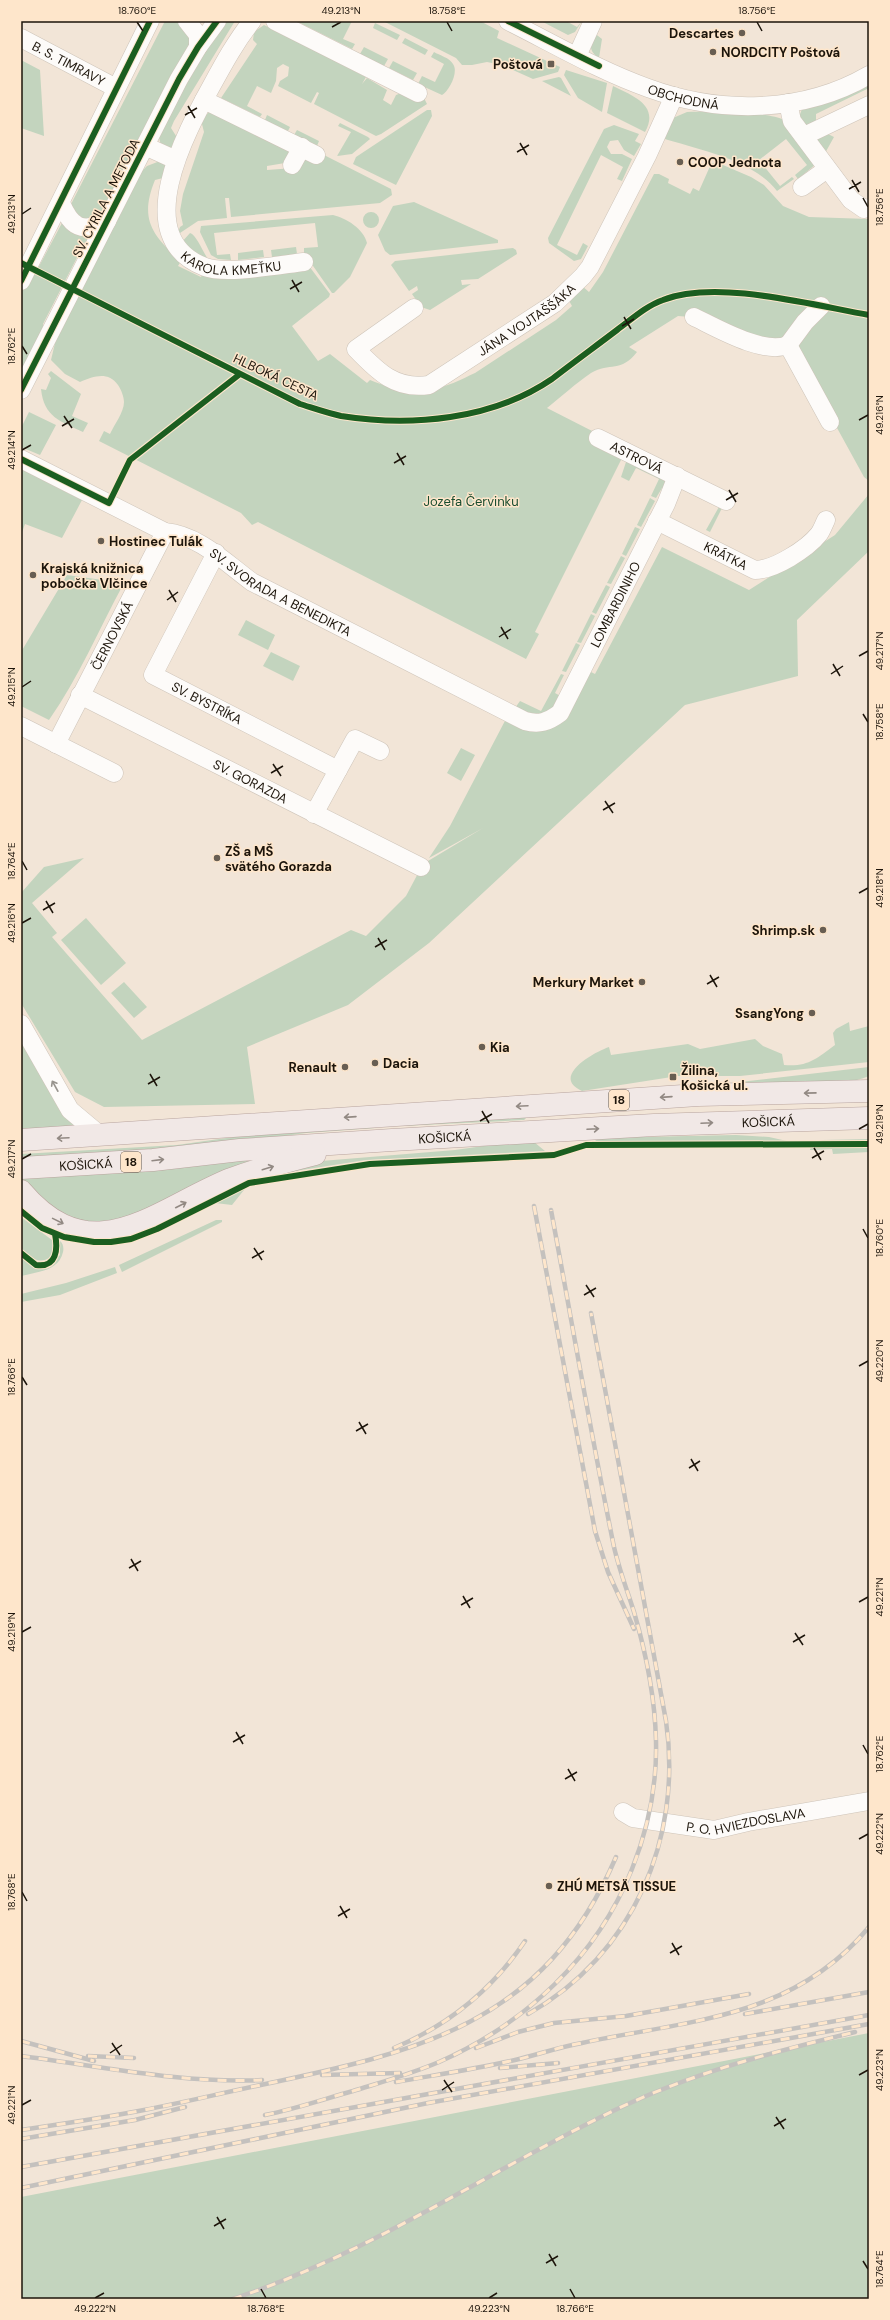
<svg xmlns="http://www.w3.org/2000/svg" width="890" height="2320" font-family="'DM Sans',sans-serif">
<style>
.green{fill:#c3d4be}
.lines{fill:none;stroke-linecap:round;stroke-linejoin:round}
.minor-casing{stroke:#cec4b9;stroke-width:19}
.major-casing{stroke:#b8a49e;stroke-width:23}
.minor{stroke:#fdfbf9;stroke-width:18}
.major{stroke:#f1e8e6;stroke-width:22}
.rail-casing{stroke:#c4c1be;stroke-width:4.5}
.rail{stroke:#fee6cb;stroke-width:3;stroke-dasharray:9;stroke-linecap:butt}
.cycleway-casing{stroke:#fee6cb;stroke-width:8}
.cycleway{stroke:#1b5e20;stroke-width:6}
.oneway{stroke:#98948e}
.oneway2{stroke:#928983}
.ticks{fill:none;stroke:#1d150b;stroke-width:1.5}
.poi-dot{fill:#685e52;stroke:#fee6cb;stroke-width:1.5}
.labels{text-anchor:middle;dominant-baseline:central;stroke-width:3;stroke-linejoin:round;paint-order:stroke}
.shield{fill:#fee6cb;stroke:#605445;stroke-width:1}
.shield-label{font-size:12px;font-weight:bold;fill:#1d150b}
.poi-label{font-size:13px;font-weight:bold;fill:#1d150b;stroke:#fee6cb;text-anchor:start}
.street-label{font-size:13px;fill:#1d150b;stroke:#fee6cb}
.park-label{font-size:13px;fill:#184c2e;stroke:#fee6cb}
.neatline{fill:none;stroke:#1d150b;stroke-width:1.5}
.ticks-label{font-size:10px;text-anchor:middle;fill:#1d150b}
</style>
<rect width="100%" height="100%" fill="#f2e5d7"/>
<path class="green" d="M165,21C184,21 185,25 191,42L100,219L88,223L69,208Z
M227,21H235L174,121L171,128L178,139L173,148L161,145L158,134L195,65Z
M296,21H352L343,39L355,44L352,49Z
M383,21H480L499,31L497,38L560,67L558,72L533,79L502,65L487,62L472,65H462L456,58Z
M541,21H566L577,27L582,21L575,32L568,35Z
M375,23L400,35L397,40L373,28Z
M264,25L366,77L362,84L367,78L387,90L383,100L391,105L396,95L404,92H421L427,104L381,134L376,136L314,104L319,93L317,92L311,103L278,86L280,81L288,76L289,67L283,64L277,68L276,81L271,93L257,86L247,106L262,114L260,117L221,98L257,44L253,40L254,32Z
M593,32L602,39L599,58C588,51 590,43 593,32Z
M405,38L428,50L425,55L402,43Z
M364,47L388,59L384,66L360,54Z
M434,52C439,55 450,58 453,64C459,72 449,91 442,95L418,84L422,76L435,82L444,64L431,57Z
M21,60L40,70L44,136L21,128Z
M393,61L417,73L413,80L389,68Z
M566,70L607,83L602,112L578,98L564,75Z
M559,77L561,78L571,96L542,81Z
M869,82V88L816,114V122L806,127L799,117L802,109Z
M613,86C633,96 660,105 645,132L607,113Z
M427,110H431L432,116L396,185L353,164L356,157Z
M210,111L297,152L291,162L267,166V170L294,168L302,155H324L391,189L392,195L380,203L231,217L229,198H225L227,218L198,221L177,235L180,227L183,225L180,211L183,194L204,132L201,120Z
M687,112C706,111 768,111 784,120L816,164L798,179L795,175L807,165L786,139L759,160L780,186L792,177L794,179L777,191C752,159 699,150 662,138L673,118Z
M267,115L290,127L288,131L265,120Z
M340,123L368,137L370,139L352,154L337,156L351,132L338,126Z
M614,125L639,134L635,141L641,144L634,156L624,150L618,140L610,141L607,147L611,154H622L632,159L622,181L617,179L623,167L601,155L557,245L577,255L583,243L588,246L581,259L574,261L549,243L548,238L604,129Z
M297,130L319,141L317,146L294,135Z
M828,134L834,137L824,155L817,139Z
M160,161L168,168L167,177L155,180C139,219 152,235 181,261L178,266L201,277L203,272L216,274V279L309,266L330,294L329,297L292,326L318,361L330,354L367,383L370,380C388,388 412,391 431,389C445,388 462,379 475,373L556,320L572,306L568,299L582,286L589,292L603,272L654,174H659L669,179L668,183L690,194L693,188L699,191L711,164L716,162L751,177L764,185L783,206L809,217L869,219V481L864,477L792,346L691,317L678,316L629,347L637,352C621,373 610,362 591,373C576,383 561,397 547,408L598,434L624,454L535,632L539,634L526,659L258,522L252,525L241,513L99,441L104,431L110,434C114,425 124,412 124,402C124,397 121,389 118,385C108,371 94,376 80,382L65,374L51,360L56,339L140,173L147,166Z
M414,202L498,240V243L390,255L385,251L378,235L393,206Z
M363 220a8 8 0 1 1 16 0a8 8 0 1 1-16 0Z
M333,215C346,218 364,229 367,243L350,277L334,293H332L304,253V248L318,247L315,223L214,233L217,255L230,254L231,260L218,259L211,255L200,232L201,226Z
M63,221L93,234L89,240L85,242L43,324L44,328L21,374V267L35,274Z
M190,233C197,235 204,255 210,262L181,243Z
M296,247L297,254L272,257L271,250Z
M513,248L516,250L517,254L478,279L461,280L462,285L471,284L430,310L421,307L412,294L418,290L417,286L409,291L391,265L395,261Z
M263,250L264,257L238,260V253Z
M51,371L81,394L72,416L88,423L83,432C60,421 44,417 41,389L46,390L51,378L48,374Z
M29,412L56,425L40,455L21,447V428Z
M628,456L664,473L667,490L662,488L656,498L651,496L659,479L636,468L629,481L621,477Z
M21,469L82,500L62,538L25,524L21,535Z
M869,494V551L797,620L798,676L685,705L429,943L348,1005L247,1047L255,1104L104,1107L75,1092L21,1003V893L44,867L84,858L32,903L57,933L52,937L142,1040L351,930L366,936L406,896L423,864L483,828L429,858L450,826L507,717L541,727L587,670L595,674L662,547L749,590L835,535Z
M650,498L655,501L641,527L637,525Z
M720,505L723,506L710,532L706,530Z
M635,527L640,529L626,556L622,554Z
M621,556L625,558L611,584L607,583Z
M67,575L124,583C99,629 79,677 49,720L21,706V652Z
M606,585L610,587L596,614L592,612Z
M591,614L595,616L581,643L577,642Z
M246,620L275,635L268,650L238,635Z
M576,643L580,645L566,672L562,671Z
M271,652L300,666L293,681L263,666Z
M561,674L564,675L555,693L564,698L561,703L538,718L515,708L520,701L541,711Z
M461,748L475,755L461,781L447,773Z
M86,918L126,963L101,985L61,940Z
M124,982L147,1007L134,1018L111,993Z
M849,1022L850,1031L869,1026V1062L740,1076H678L582,1091C550,1077 594,1052 609,1047L611,1055L688,1044L700,1049L755,1039L763,1046L782,1054L784,1065C808,1067 816,1059 835,1045L833,1033L836,1029Z
M21,1038L81,1128L21,1133Z
M869,1067V1076C836,1090 776,1085 740,1082Z
M527,1117L524,1120L403,1126L401,1123Z
M377,1125L376,1128L306,1133L181,1151L21,1161V1154L177,1145L304,1127Z
M736,1135L769,1137L787,1141L598,1142L592,1138Z
M869,1139V1142H815L823,1140Z
M526,1140L534,1142L545,1151L366,1160L276,1174L309,1162L455,1150Z
M869,1146V1152L833,1154L832,1149L810,1150L811,1147Z
M275,1155L117,1223L80,1222L21,1199V1176Z
M248,1185L232,1205L215,1203Z
M21,1217L52,1240L54,1247L51,1257C38,1265 31,1258 21,1248Z
M216,1220H222V1222L122,1272L119,1265Z
M60,1241C63,1243 64,1248 63,1252C59,1271 37,1272 21,1276V1257L35,1268L49,1266L60,1255Z
M115,1267L117,1273L60,1295L21,1302V1294L66,1283Z
M869,2033V2299H21V2197Z"/>
<g class="lines">
<g class="minor-casing">
<g id="minor">
<path d="M187,21L198,35V47"/>
<path id="s1" d="M252,21C236,41 224,63 212,85C186,132 128,238 205,267C226,275 279,265 304,262"/>
<path d="M275,21L418,93"/>
<path id="s2" d="M508,21C554,44 600,71 648,88C719,114 802,114 869,75"/>
<path id="s3" d="M21,38L116,88"/>
<path d="M577,56L593,21"/>
<path d="M204,100L316,155"/>
<path d="M788,103L792,121L851,200L864,209L869,208"/>
<path d="M804,136L869,105"/>
<path d="M145,146L176,160"/>
<path d="M292,165L302,147"/>
<path d="M802,187L827,169"/>
<path d="M61,203C71,227 82,234 107,221"/>
<path d="M21,281L150,21"/>
<path id="s4" d="M414,308L356,349C378,372 396,390 429,385L555,303L583,276L590,267L647,156L674,96"/>
<path d="M694,317C717,328 763,355 788,345"/>
<path d="M788,345L830,422"/>
<path d="M788,345L805,322L821,306"/>
<path d="M21,390L179,79L198,47L217,21"/>
<path id="s5" d="M598,438L726,501"/>
<path id="s6" d="M21,459L165,532C199,535 226,563 252,582L525,721C539,725 548,722 560,713L666,504L677,476"/>
<path id="s7" d="M657,521L755,570C774,570 807,549 819,534C822,530 824,524 826,520"/>
<path id="s8" d="M216,553L153,675L338,770L314,814"/>
<path id="s9" d="M80,695L421,867"/>
<path d="M21,726L114,773"/>
<path id="s10" d="M56,744L165,532"/>
<path d="M338,770L355,739L380,751"/>
<path d="M21,1024L70,1110L101,1136"/>
<path id="s11" d="M623,1812L633,1818L714,1830L748,1822L869,1801"/>
</g>
</g>
<g class="major-casing">
<g id="major">
<path d="M21,1140L698,1095L869,1091"/>
<path id="s12" d="M21,1168L153,1160L240,1150L392,1140L654,1125L869,1118"/>
<path d="M21,1191C93,1276 156,1209 231,1179C258,1169 287,1161 315,1154"/>
</g>
</g>
<use href="#minor" class="minor"/>
<use href="#major" class="major"/>
<g class="rail-casing">
<path id="rail" d="M534,1206L595,1531L608,1572L634,1629
M528,2014C633,1955 683,1838 666,1721L591,1313
M745,2014L869,1992
M21,2041L94,2061
M394,2048C449,2025 492,1990 525,1941
M476,2048L518,2032L554,2023L626,2016L749,1994
M21,2056C99,2066 184,2084 262,2080
M88,2056L134,2058
M500,2068L558,2063
M322,2075L400,2073
M396,2082C435,2075 476,2069 515,2060C537,2055 559,2047 582,2043C689,2020 793,2019 869,1927
M265,2115C295,2109 324,2099 353,2091C382,2082 411,2074 439,2062C525,2024 597,1957 632,1869C648,1829 657,1784 656,1741C655,1698 646,1653 634,1612C627,1590 619,1569 614,1547C591,1435 572,1322 551,1210
M21,2130C62,2124 103,2118 144,2110C181,2103 218,2094 256,2086C418,2052 544,2025 616,1857
M21,2139L135,2120L185,2107
M21,2167L869,2015
M21,2188L428,2103L869,2024
M233,2299C369,2254 487,2172 615,2110C692,2073 773,2052 855,2032"/>
</g>
<use href="#rail" class="rail"/>
<g class="cycleway-casing">
<path id="cycleway" d="M508,21L599,66
M21,263L300,404C313,408 327,413 341,416C411,427 492,420 552,379C574,362 596,346 617,330C632,319 646,306 663,300C716,279 812,305 869,315
M21,281L150,21
M21,390L179,79L198,47L217,21
M21,459L109,503L130,460L240,374
M21,1211L42,1228L64,1237L94,1242H111L131,1239L157,1229L249,1183L370,1164L554,1155L586,1145L869,1144
M21,1253L36,1265C57,1268 58,1249 55,1234"/>
</g>
<use href="#cycleway" class="cycleway"/>
</g>
<defs><path id="oneway-shaft" d="M-6 0H5M1.5-3L5.5 0L1.5 3" fill="none" stroke-width="1.6" stroke-linecap="round" stroke-linejoin="round"/></defs>
<use class="oneway" href="#oneway-shaft" transform="translate(55 1086) rotate(-119)"/>
<g class="oneway2">
<use href="#oneway-shaft" transform="translate(810 1093) rotate(179)"/>
<use href="#oneway-shaft" transform="translate(666 1097) rotate(176)"/>
<use href="#oneway-shaft" transform="translate(522 1106) rotate(177)"/>
<use href="#oneway-shaft" transform="translate(350 1117) rotate(176)"/>
<use href="#oneway-shaft" transform="translate(707 1123) rotate(-3)"/>
<use href="#oneway-shaft" transform="translate(593 1129) rotate(-3)"/>
<use href="#oneway-shaft" transform="translate(63 1138) rotate(177)"/>
<use href="#oneway-shaft" transform="translate(158 1160) rotate(-7)"/>
<use href="#oneway-shaft" transform="translate(268 1168) rotate(-17)"/>
<use href="#oneway-shaft" transform="translate(181 1205) rotate(-27)"/>
<use href="#oneway-shaft" transform="translate(58 1221) rotate(26)"/>
</g>
<path class="ticks" d="M137,22L143,31M447,22L452,31M757,22L762,31M332,27L341,22M188,106L195,118M185,115L197,108M520,143L527,155M517,152L529,145M852,180L859,192M849,189L861,182M863,198L868,207M22,214L31,208M292,280L299,292M290,289L302,282M624,317L631,329M622,326L634,319M22,346L27,354M64,416L72,428M859,420L868,415M62,426L74,419M22,450L31,445M397,453L404,465M394,463L406,456M729,490L736,502M726,500L738,493M169,590L176,602M167,600L178,592M501,627L508,639M499,637L511,629M859,656L868,651M833,664L840,676M831,674L843,666M22,687L31,681M863,714L868,722M273,764L281,776M271,773L283,766M605,801L613,813M603,810L615,803M22,861L27,870M859,893L868,888M46,901L53,913M43,910L55,903M22,923L31,918M378,938L385,950M375,947L387,940M710,975L717,987M707,984L719,977M150,1074L157,1086M148,1084L160,1077M482,1111L489,1123M480,1121L492,1114M859,1129L868,1124M814,1148L821,1160M812,1158L824,1151M22,1159L31,1154M863,1229L868,1238M254,1248L262,1260M252,1258L264,1251M586,1285L594,1297M584,1295L596,1288M859,1366L868,1361M22,1377L27,1385M359,1422L366,1434M356,1431L368,1424M691,1459L698,1471M689,1468L700,1461M131,1559L138,1571M129,1568L141,1561M463,1596L470,1608M859,1602L868,1597M461,1605L473,1598M22,1632L31,1627M795,1633L803,1645M793,1642L805,1635M236,1732L243,1744M233,1742L245,1735M863,1745L868,1754M568,1769L575,1781M565,1779L577,1772M859,1839L868,1834M22,1892L27,1901M340,1906L347,1918M338,1916L350,1909M672,1943L679,1955M670,1953L682,1946M112,2043L120,2055M110,2053L122,2045M859,2075L868,2070M444,2080L452,2092M442,2090L454,2082M22,2105L31,2100M776,2117L784,2129M774,2126L786,2119M217,2217L224,2229M214,2226L226,2219M549,2254L556,2266M863,2261L868,2269M546,2263L558,2256M261,2289L266,2298M570,2289L575,2298M95,2298L104,2293M489,2298L497,2293"/>
<g class="poi-dot">
<circle cx="742" cy="33" r="4"/>
<circle cx="713" cy="52" r="4"/>
<rect x="547" y="60" width="8" height="8" rx="2"/>
<circle cx="680" cy="162" r="4"/>
<circle cx="101" cy="541" r="4"/>
<circle cx="33" cy="575" r="4"/>
<circle cx="217" cy="858" r="4"/>
<circle cx="823" cy="930" r="4"/>
<circle cx="642" cy="982" r="4"/>
<circle cx="812" cy="1013" r="4"/>
<circle cx="482" cy="1047" r="4"/>
<circle cx="375" cy="1063" r="4"/>
<circle cx="345" cy="1067" r="4"/>
<rect x="669" y="1073" width="8" height="8" rx="2"/>
<circle cx="549" cy="1886" r="4"/>
</g>
<g class="labels">
<g class="shield">
<rect x="609" y="1090" width="20" height="20" rx="3"/>
<rect x="121" y="1152" width="20" height="20" rx="3"/>
</g>
<g class="shield-label">
<text x="619" y="1100">18</text>
<text x="131" y="1162">18</text>
</g>
<g class="poi-label">
<text x="734" y="33" text-anchor="end">Descartes</text>
<text x="721" y="52">NORDCITY Poštová</text>
<text x="543" y="64" text-anchor="end">Poštová</text>
<text x="688" y="162">COOP Jednota</text>
<text x="109" y="541">Hostinec Tulák</text>
<text x="41" y="568">Krajská knižnica<tspan x="41" dy="15">pobočka Vlčince</tspan></text>
<text x="225" y="851">ZŠ a MŠ<tspan x="225" dy="15">svätého Gorazda</tspan></text>
<text x="815" y="930" text-anchor="end">Shrimp.sk</text>
<text x="634" y="982" text-anchor="end">Merkury Market</text>
<text x="804" y="1013" text-anchor="end">SsangYong</text>
<text x="490" y="1047">Kia</text>
<text x="383" y="1063">Dacia</text>
<text x="337" y="1067" text-anchor="end">Renault</text>
<text x="681" y="1070">Žilina,<tspan x="681" dy="15">Košická ul.</tspan></text>
<text x="557" y="1886">ZHÚ METSÄ TISSUE</text>
</g>
<g class="street-label">
<text stroke="none"><textPath href="#s3" startOffset="54">B. S. TIMRAVY</textPath></text>
<text stroke="none"><textPath href="#s2" startOffset="192">OBCHODNÁ</textPath></text>
<text transform="translate(106 198) rotate(-63)">SV. CYRILA A METODA</text>
<text stroke="none"><textPath href="#s1" startOffset="309">KAROLA KMEŤKU</textPath></text>
<text stroke="none"><textPath href="#s4" startOffset="274">JÁNA VOJTAŠŠÁKA</textPath></text>
<text transform="translate(276 377) rotate(25)">HLBOKÁ CESTA</text>
<text stroke="none"><textPath href="#s5" startOffset="43">ASTROVÁ</textPath></text>
<text stroke="none"><textPath href="#s7" startOffset="77">KRÁTKA</textPath></text>
<text stroke="none"><textPath href="#s6" startOffset="293">SV. SVORADA A BENEDIKTA</textPath></text>
<text stroke="none"><textPath href="#s6" startOffset="729">LOMBARDINIHO</textPath></text>
<text stroke="none"><textPath href="#s10" startOffset="122">ČERNOVSKÁ</textPath></text>
<text stroke="none"><textPath href="#s8" startOffset="198">SV. BYSTRÍKA</textPath></text>
<text stroke="none"><textPath href="#s9" startOffset="191">SV. GORAZDA</textPath></text>
<text stroke="none"><textPath href="#s12" startOffset="749">KOŠICKÁ</textPath></text>
<text stroke="none"><textPath href="#s12" startOffset="425">KOŠICKÁ</textPath></text>
<text stroke="none"><textPath href="#s12" startOffset="65">KOŠICKÁ</textPath></text>
<text stroke="none"><textPath href="#s11" startOffset="126">P. O. HVIEZDOSLAVA</textPath></text>
</g>
<g class="park-label">
<text x="471" y="501">Jozefa Červinku</text>
</g>
</g>
<rect width="890" height="2320" fill="none" stroke="#fee6cb" stroke-width="44"/>
<rect x="22" y="22" width="846" height="2276" class="neatline"/>
<g class="ticks-label">
<text x="137" y="14">18.760°E</text>
<text x="341" y="14">49.213°N</text>
<text x="447" y="14">18.758°E</text>
<text x="757" y="14">18.756°E</text>
<text transform="translate(879 207) rotate(-90)" y="4">18.756°E</text>
<text transform="translate(11 214) rotate(-90)" y="4">49.213°N</text>
<text transform="translate(11 346) rotate(-90)" y="4">18.762°E</text>
<text transform="translate(879 415) rotate(-90)" y="4">49.216°N</text>
<text transform="translate(11 450) rotate(-90)" y="4">49.214°N</text>
<text transform="translate(879 651) rotate(-90)" y="4">49.217°N</text>
<text transform="translate(11 687) rotate(-90)" y="4">49.215°N</text>
<text transform="translate(879 722) rotate(-90)" y="4">18.758°E</text>
<text transform="translate(11 861) rotate(-90)" y="4">18.764°E</text>
<text transform="translate(879 888) rotate(-90)" y="4">49.218°N</text>
<text transform="translate(11 923) rotate(-90)" y="4">49.216°N</text>
<text transform="translate(879 1124) rotate(-90)" y="4">49.219°N</text>
<text transform="translate(11 1159) rotate(-90)" y="4">49.217°N</text>
<text transform="translate(879 1238) rotate(-90)" y="4">18.760°E</text>
<text transform="translate(879 1361) rotate(-90)" y="4">49.220°N</text>
<text transform="translate(11 1377) rotate(-90)" y="4">18.766°E</text>
<text transform="translate(879 1597) rotate(-90)" y="4">49.221°N</text>
<text transform="translate(11 1632) rotate(-90)" y="4">49.219°N</text>
<text transform="translate(879 1754) rotate(-90)" y="4">18.762°E</text>
<text transform="translate(879 1834) rotate(-90)" y="4">49.222°N</text>
<text transform="translate(11 1892) rotate(-90)" y="4">18.768°E</text>
<text transform="translate(879 2070) rotate(-90)" y="4">49.223°N</text>
<text transform="translate(11 2105) rotate(-90)" y="4">49.221°N</text>
<text transform="translate(879 2269) rotate(-90)" y="4">18.764°E</text>
<text x="95" y="2312">49.222°N</text>
<text x="266" y="2312">18.768°E</text>
<text x="489" y="2312">49.223°N</text>
<text x="575" y="2312">18.766°E</text>
</g>
</svg>
